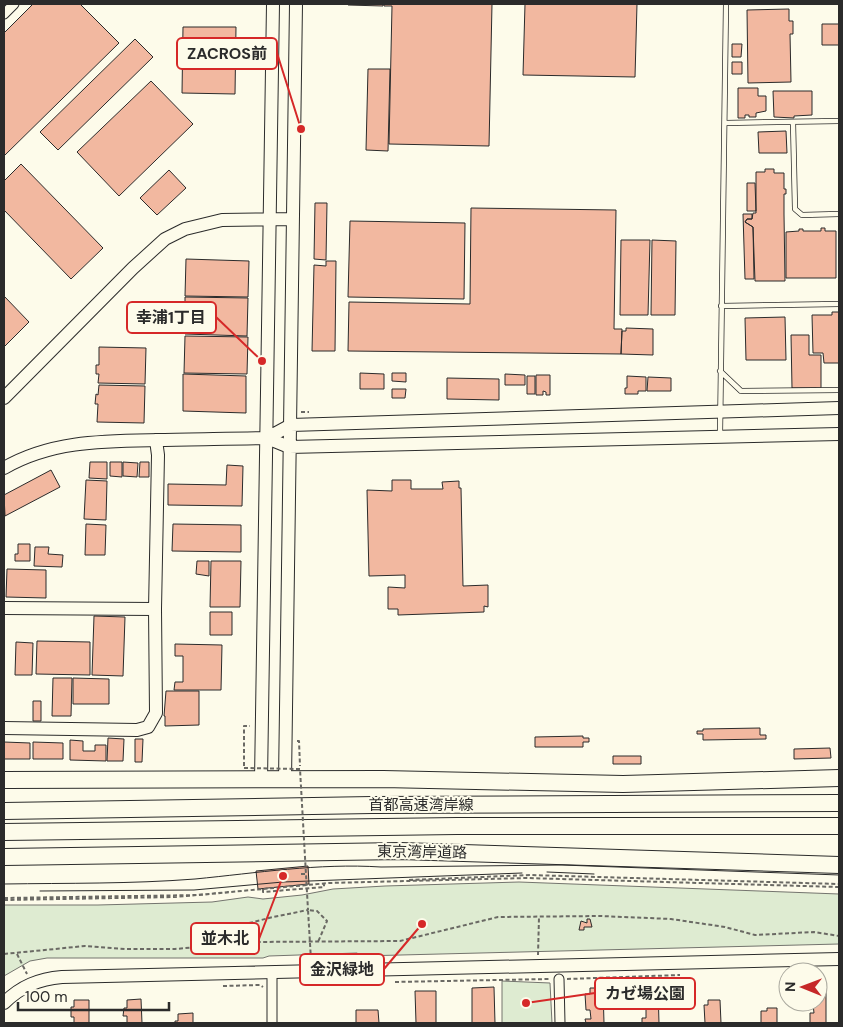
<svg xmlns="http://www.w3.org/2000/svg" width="843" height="1027" font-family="'DM Sans','Noto Sans JP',sans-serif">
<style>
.green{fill:#deebd1;stroke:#74746e}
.building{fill:#f2b8a0;stroke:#2b2b2b}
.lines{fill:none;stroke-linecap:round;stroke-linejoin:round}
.lane-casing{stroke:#2b2b2b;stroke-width:6}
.street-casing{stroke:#2b2b2b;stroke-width:11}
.secondary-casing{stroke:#2b2b2b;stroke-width:14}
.highway-casing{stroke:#2b2b2b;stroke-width:18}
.path{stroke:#6a6964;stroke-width:2;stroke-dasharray:4 2.5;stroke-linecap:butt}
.lane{stroke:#fdfbea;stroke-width:4.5}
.street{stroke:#fdfbea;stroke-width:9}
.secondary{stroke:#fdfbea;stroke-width:12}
.highway{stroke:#fdfbea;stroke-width:16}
.tram{stroke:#2b2b2b;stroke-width:1}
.path-bridge{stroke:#6a6964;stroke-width:2;stroke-dasharray:4 2.5;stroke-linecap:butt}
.labels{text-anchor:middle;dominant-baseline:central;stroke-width:4;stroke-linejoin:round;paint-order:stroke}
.street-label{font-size:15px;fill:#2b2b2b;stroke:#fdfbea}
.leader{fill:none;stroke:#d62828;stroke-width:2}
.callout-dot{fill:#d62828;stroke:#fdfbea;stroke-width:2}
.callout{fill:#fdfbea;stroke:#d62828;stroke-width:2}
.callout-label{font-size:16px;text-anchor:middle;font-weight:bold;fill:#2b2b2b}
</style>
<rect width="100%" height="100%" fill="#fdfbea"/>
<path class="green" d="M519,882L839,894V944L361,956L357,953L269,956L263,958H47L30,961L4,976V905H98L212,902L248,897L263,899L302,895L333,889L385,886Z
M502,981L550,983L552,1023H502Z"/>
<path class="building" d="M33,4H80L119,43L4,156V33Z
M348,4H383V6L348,5Z
M384,4H492L489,146L389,144L392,6H384Z
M525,4H637L635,77L523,75Z
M789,9V21H793V34H790L791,82L748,83L747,10Z
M822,24H839V45H822Z
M183,27H236L235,94L182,93Z
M135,39L153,57L58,150L40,132Z
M732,44H742L741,57H732Z
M732,62H742V74H732Z
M368,69H390L388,151L366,150Z
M151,81L193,124L119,196L77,152Z
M738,88H758V96H766V111L756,113V117H749V115H745V118H738Z
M773,91H812V115L794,116V118L774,117Z
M786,131L787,153H759L758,132Z
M21,164L103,248L71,279L4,210V181Z
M765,169H774V173H784V189H786V194H784V214L785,281H755L753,227L745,222L747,219H752L753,213H756V172H765Z
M169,170L186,188L157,215L140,198Z
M747,183H755L756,211H747Z
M315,203H327L326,260L314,259Z
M471,208L616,210L614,329H622L621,354L348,351L349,302L470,304Z
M743,214H752V219H747L745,222L753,227L754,279H745Z
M350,221L465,223L464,299L348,297Z
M821,228H825V231H836V278H786V232L799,231V229H803V231H821Z
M621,240H650L648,315H620Z
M652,240L676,241L675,315H651Z
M186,259L249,261L248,297L185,296Z
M326,261H336L335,351H312L314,265L326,266Z
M4,296L29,322L4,347Z
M185,297L248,298L247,336L185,334Z
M832,312H839V363H824L823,353H813L812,315H832Z
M785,317L786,360H746L745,318Z
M626,328L653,329V355L621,354L622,331H626Z
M791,335H809V355H821V388H792Z
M185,336L248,337L247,374L184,373Z
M99,347L146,348L145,384L98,383L99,374H96V365H99Z
M360,373L384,374V389H360Z
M392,373H406V382L392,381Z
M183,374L246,376V413L183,411Z
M505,374L525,375V385H505Z
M536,375H550V395H546V392L543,391V395H536Z
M527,376H535V394H527Z
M627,376L646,377V391H638V394H625V388H627Z
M648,377L671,378V391H647Z
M447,378L499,379V400L447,399Z
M99,385L145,386L144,423L97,422L98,404H95L96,394L98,395Z
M392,389H406L405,398H392Z
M90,462H107V479L89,478Z
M110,462H122V477L110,476Z
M123,462L138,463L137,477L123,476Z
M140,462H149V477H139Z
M227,465L243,466L242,506L168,505V484L226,485Z
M51,470L60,487L5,516L4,495Z
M86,480L107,481L106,520L84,519Z
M392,480H411V489H443L442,482L459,481V488H461L463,586L488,585V607L484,606V612L398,615V609H388V587L405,588V575L369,576L367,490L392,491Z
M86,524L106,525L105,555H85Z
M173,524L241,525V552L172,551Z
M18,544H30V561H15V554H18Z
M35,547H49L48,554L63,555L62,567L34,566Z
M197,561H209V576L196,574Z
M211,561H241L240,607H210Z
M7,569L46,570V598L6,597Z
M210,612H232V635H210Z
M94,616L125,617L123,676L92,675Z
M37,641L90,642V675L36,674Z
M16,642L33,643L32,675H15Z
M175,644L222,645L221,690H174L175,682H183V656H175Z
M53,678H72L71,716H52Z
M73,678L109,679V704H73Z
M166,691H199V725L165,726V716H164Z
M33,701H41V721H33Z
M760,728V735H766V739L703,740V734H697V731H703V729Z
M583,736V738H589V742H583V747H535V737Z
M108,738L124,739L123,761H107Z
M135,739H143L142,762H135Z
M70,740L83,741V751H95V745H106V761L70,760Z
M4,742L30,743V759H4Z
M33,742L63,743V759H33Z
M830,748L831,758L794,759V749Z
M613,756H641V764H613Z
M308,866L309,884L258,889L256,871Z
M587,919H590L592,927H584V930H579L581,921L587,923Z
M818,983H826V1023H810V1013H814L813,1004H810V1002H818Z
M494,987L495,1023H472V988Z
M646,987H658L659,1023H642V1018H646V1009H642L641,992H646Z
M590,988H603L604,1023H586L585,1019H591L590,1010H586L585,994H590Z
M415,991H436V1023H416Z
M141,999L142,1023H127V1016H123L124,1008H127V1000Z
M74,1000H89V1023H74V1017H71V1007H74Z
M708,1000H720L721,1023H705L704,1005H708Z
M767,1008H777V1023H761V1011H767Z
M356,1010H378L379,1023H356Z
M193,1013V1023H175V1021H178V1014Z"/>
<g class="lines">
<g class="lane-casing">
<path id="lane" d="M793,122L795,209L802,215L839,214
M726,123L839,121
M721,306L839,304
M720,371L741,391L839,390
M720,435L726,4"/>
</g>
<g class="street-casing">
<path id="street" d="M4,14L14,4
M272,974V1023
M559,979L560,1023"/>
</g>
<g class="secondary-casing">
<path id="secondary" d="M4,398L133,268L165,239L185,229L222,220L293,219
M267,438L291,425L839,408
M4,468C52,440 106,441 160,440C195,439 231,439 267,438L289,447L839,434
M4,608L155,609
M4,728L137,730L148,727L156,713L155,609L158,455L156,440
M261,780L273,4
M285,780L296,4
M4,1003C21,986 39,979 62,977L839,959"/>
</g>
<g class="highway-casing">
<path id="highway" d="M4,780L383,779L623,784L839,778
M4,811L372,805L839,803
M4,832L457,826H839
M4,857L401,851L839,865"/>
</g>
<path class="path" d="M301,412H309
M297,741H299L300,766
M244,766V726H250
M301,874H306
M409,880L530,875L839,884
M263,889V892L324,887V884
M4,898L199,895L232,892
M4,900L175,897L329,883L526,878L839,887
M196,946L222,930L273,917L308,910
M4,954L85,946L125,949H175L253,942L400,941L498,917L600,916L671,919L725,927L755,935L814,932L839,936
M17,954L27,974
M538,955L539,917
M311,960L308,910L317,911L327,921L318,942
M567,979L680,975
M395,982L550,979
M223,986L260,985L263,987"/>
<use href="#lane" class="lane"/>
<use href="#street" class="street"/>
<use href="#secondary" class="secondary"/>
<use href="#highway" class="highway"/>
<path class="tram" d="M547,872L594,874
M4,884C67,883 131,884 195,879C257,873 318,863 381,867L562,865L839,875
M40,891L194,890L283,882L522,873"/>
<path class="path-bridge" d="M244,768L300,769L308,910"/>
</g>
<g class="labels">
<g class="street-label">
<text x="421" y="805">首都高速湾岸線</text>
<text transform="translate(422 852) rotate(1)">東京湾岸道路</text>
</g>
</g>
<path class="leader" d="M301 129L277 53M262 361L216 317M283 876L259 939M422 924L384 969M526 1003L595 993"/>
<g class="callout-dot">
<circle cx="301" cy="129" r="5"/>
<circle cx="262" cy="361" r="5"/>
<circle cx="283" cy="876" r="5"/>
<circle cx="422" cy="924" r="5"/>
<circle cx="526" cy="1003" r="5"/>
</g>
<g class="callout">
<rect x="177" y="38" width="100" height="31" rx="5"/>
<rect x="127" y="302" width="89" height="31" rx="5"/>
<rect x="191" y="923" width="68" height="31" rx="5"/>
<rect x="300" y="954" width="84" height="31" rx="5"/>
<rect x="595" y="978" width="100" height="31" rx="5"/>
</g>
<g class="callout-label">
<text x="227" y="59">ZACROS前</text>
<text x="171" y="323">幸浦1丁目</text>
<text x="225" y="944">並木北</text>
<text x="342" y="975">金沢緑地</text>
<text x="645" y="999">カゼ場公園</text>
</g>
<rect width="843" height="1027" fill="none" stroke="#2b2b2b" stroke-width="10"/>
<g transform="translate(803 987) rotate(271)"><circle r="24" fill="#fdfbea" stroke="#a9a89e"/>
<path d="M0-4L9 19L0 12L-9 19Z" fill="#c62828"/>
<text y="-8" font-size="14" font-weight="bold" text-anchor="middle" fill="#2b2b2b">N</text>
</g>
<path d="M18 1002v8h151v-8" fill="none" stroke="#2b2b2b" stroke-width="2.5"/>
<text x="25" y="1002" font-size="15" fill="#2b2b2b" stroke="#fdfbea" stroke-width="4" paint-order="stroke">100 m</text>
</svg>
